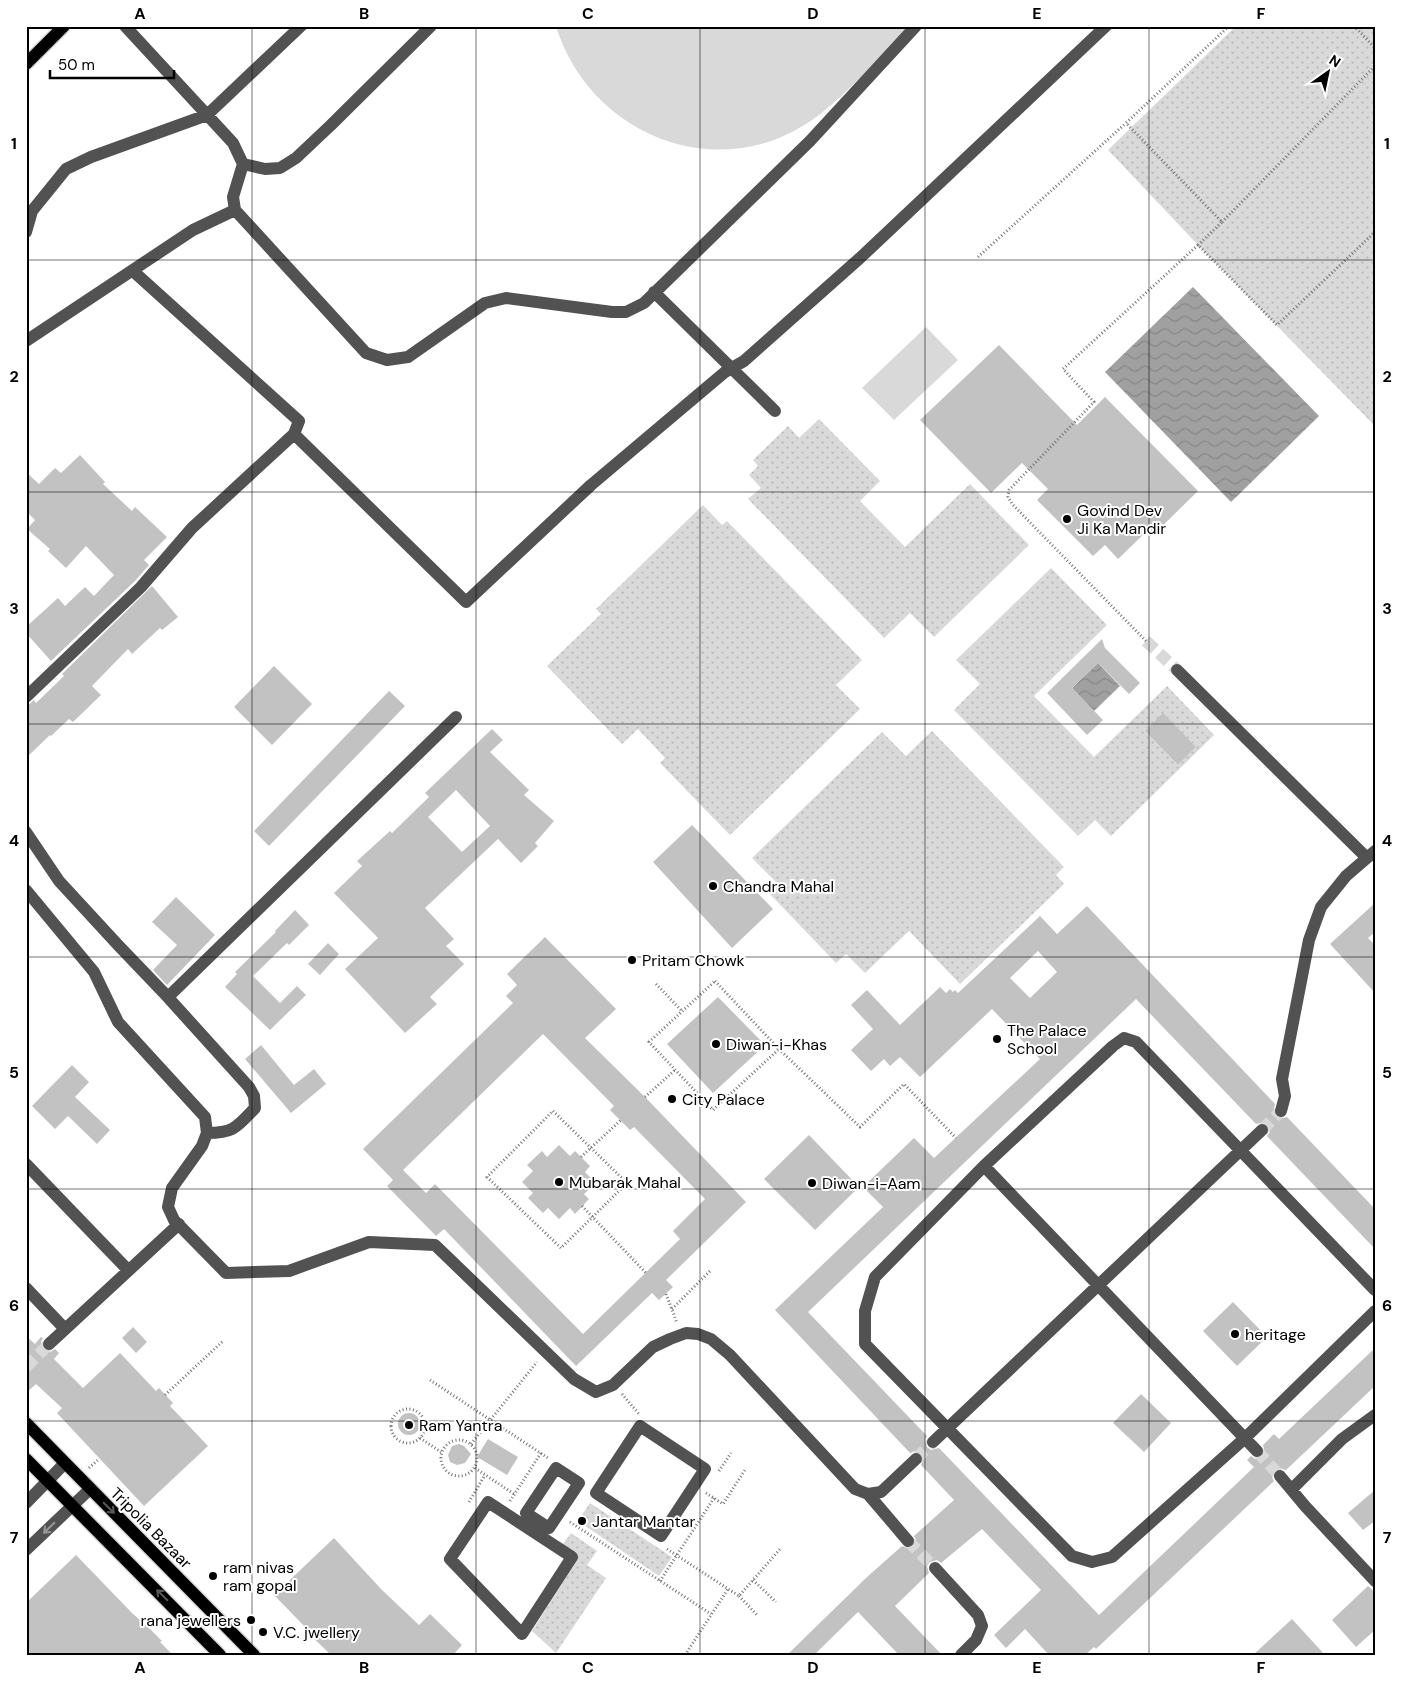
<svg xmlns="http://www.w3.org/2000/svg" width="1401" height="1681" font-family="'DM Sans',sans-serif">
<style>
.grass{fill:url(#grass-dots);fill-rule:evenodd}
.park{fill:#d9d9d9}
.water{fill:url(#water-waves)}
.building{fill:#c2c2c2;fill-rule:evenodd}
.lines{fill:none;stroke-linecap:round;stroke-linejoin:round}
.minor-tunnel{stroke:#d9d9d9;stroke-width:12;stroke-dasharray:12 6;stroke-linecap:butt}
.major-casing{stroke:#dbdbdb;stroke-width:15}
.path{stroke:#747474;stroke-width:3;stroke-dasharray:1 2.5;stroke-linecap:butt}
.minor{stroke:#525252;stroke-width:12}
.major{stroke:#000;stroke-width:12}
.oneway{stroke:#595959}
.oneway2{stroke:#979797}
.grid{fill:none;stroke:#000;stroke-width:1;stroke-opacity:0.55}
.poi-dot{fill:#000;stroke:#fff;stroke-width:2}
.labels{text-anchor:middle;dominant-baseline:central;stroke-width:4;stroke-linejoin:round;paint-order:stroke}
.poi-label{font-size:16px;fill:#000;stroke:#fff;text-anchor:start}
.street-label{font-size:16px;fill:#000;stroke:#fff}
.neatline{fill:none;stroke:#000;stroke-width:2}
.grid-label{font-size:16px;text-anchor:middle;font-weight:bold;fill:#000}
</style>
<defs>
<pattern id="grass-dots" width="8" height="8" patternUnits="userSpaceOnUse" patternTransform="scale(1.25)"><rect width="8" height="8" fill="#d9d9d9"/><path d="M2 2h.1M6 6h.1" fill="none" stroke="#b8b8b8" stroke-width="1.8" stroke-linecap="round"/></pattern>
<pattern id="water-waves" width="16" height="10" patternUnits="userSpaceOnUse" patternTransform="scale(1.25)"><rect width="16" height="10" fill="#a0a0a0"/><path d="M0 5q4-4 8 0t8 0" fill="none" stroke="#888"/></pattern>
</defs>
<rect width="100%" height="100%" fill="#fff"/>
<path class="grass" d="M1236,26H1375V426L1198,245L1108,150Z
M819,419L880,481L860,501L905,547L970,484L1029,545L934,637L910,613L884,638L748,499L761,488L749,475L758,466L753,460L788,426L799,438Z
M703,505L722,525L727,521L862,660L836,685L860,709L730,835L660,763L665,758L638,729L622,744L547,666L601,614L596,609Z
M1051,568L1107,625L1034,696L1094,757L1167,686L1214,735L1111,836L1095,820L1078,836L954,710L980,684L956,660ZM1163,714L1196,747L1178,765L1145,731Z
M932,731L1064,867L1056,875L1064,884L960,984L909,931L865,973L846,954L836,963L767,891L776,882L752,858L882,732L906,756Z
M590,1503L672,1557L659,1576L578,1521Z
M571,1533L597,1551L587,1565L606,1578L556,1653L532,1631L576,1562L558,1551Z"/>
<path class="park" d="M556,26H915C896,44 877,63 857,81C837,100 818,119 792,132C698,180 586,125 556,26Z
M926,327L958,360L894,420L862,388Z"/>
<path class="water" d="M1193,287L1319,416L1231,502L1105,372Z
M1098,663L1120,686L1094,711L1072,688Z"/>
<path class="building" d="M999,345L1077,425L1105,397L1198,491L1152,536L1147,531L1118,559L1105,545L1093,556L1037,500L1048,489L1022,463L991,493L920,420Z
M80,455L105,482L103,484L132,511L135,507L167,537L144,560L149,565L135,581L51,661L26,633V627L58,598L65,606L85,587L94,596L114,575L86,546L66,568L48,551L50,549L27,529L35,520L26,511V472L39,484L55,468L61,473Z
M152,586L178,617L162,630L160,628L132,654L128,649L92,686L101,695L73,722L69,719L51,736L50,735L26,758V707L34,700L36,703L64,676L62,674Z
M1102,639L1105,648L1140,683L1129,694L1098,663L1072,688L1103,720L1087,735L1047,693Z
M274,666L312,704L272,745L234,707Z
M389,691L405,706L269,846L254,831Z
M1163,713L1196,747L1178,765L1145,731Z
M492,729L503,740L490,752L529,790L524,795L554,821L535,843L538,846L521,863L498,839L425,908L454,939L446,946L464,964L430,997L437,1004L405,1033L345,969L378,938L334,893L362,866L357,861L390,831L392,833L429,797L425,793ZM456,790L490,826L462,852L428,817Z
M692,825L773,909L732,948L653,862Z
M176,897L215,935L167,985L153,970L177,945L152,922Z
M1375,903V932L1368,938L1375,945V993L1330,944Z
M1087,906L1275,1104L1273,1113L1275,1116L1279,1119L1287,1117L1375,1209V1249L1267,1136L1270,1132L1268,1125L1264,1122L1256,1124L1136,999L808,1312L927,1436L925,1440L927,1447L931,1450L939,1448L1099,1615L1254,1467L1247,1460L1251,1456L1255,1459L1262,1457L1265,1453L1263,1445L1274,1434L1279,1439L1375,1348V1386L1286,1470L1279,1468L1274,1470L1272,1477L1274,1481L1096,1649L1094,1647L1085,1655H1049L1025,1629L1006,1648L994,1635L1041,1590L982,1529L941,1563L937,1560L930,1562L927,1566L929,1573L895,1606L942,1655H899L858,1612L814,1655H787L867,1577L902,1546L909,1549L914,1547L916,1540L914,1536L954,1500L921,1465L924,1458L922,1453L915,1451L910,1453L775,1310L883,1207L863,1187L914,1138L934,1158L1040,1059L992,1009L920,1077L900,1057L890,1066L884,1059L871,1071L851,1050L873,1029L851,1005L867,990L900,1025L940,987L946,993L950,989L953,992L955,990L958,993L1040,916L1057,934ZM1038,951L1057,972L1030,998L1010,978Z
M295,910L309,925L289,945L287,943L253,976L280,1003L297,986L306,995L270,1030L225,987L237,974L235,972L276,932L275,931Z
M545,937L616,1009L585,1038L645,1097L746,1202L666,1280L673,1287L659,1300L652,1293L576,1366L444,1229L436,1236L387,1186L393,1180L363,1149L513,1003L506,996L517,985L507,974ZM543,1034L614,1106L610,1110L630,1130L634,1127L705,1199L673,1231L680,1239L583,1334L435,1184L426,1193L403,1170Z
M328,943L339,954L320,975L308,964Z
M718,997L765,1045L713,1093L667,1044Z
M261,1045L294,1085L314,1069L326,1084L291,1113L245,1059Z
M72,1065L89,1082L75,1097L110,1130L97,1144L68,1116L55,1129L32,1106Z
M809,1135L859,1187L815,1230L764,1179Z
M559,1145L570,1156L575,1151L590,1166L585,1172L596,1183L584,1194L589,1199L575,1214L570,1208L559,1219L548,1208L543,1213L528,1198L533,1193L522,1182L533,1171L527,1165L542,1151L547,1157Z
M1233,1302L1267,1337L1237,1366L1203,1331Z
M133,1327L147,1342L136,1353L122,1338Z
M26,1336L35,1344L41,1337L43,1338L41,1342L43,1349L50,1352L55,1349L59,1353L54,1359L83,1388L120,1353L156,1391L159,1388L173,1403L170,1406L208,1446L144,1506L57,1413L62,1408L36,1384L26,1393Z
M1141,1394L1171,1423L1144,1452L1113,1423Z
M398 1424a11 11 0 1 1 22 0a11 11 0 1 1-22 0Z
M488,1439L518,1457L507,1475L477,1457Z
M459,1444L464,1446L471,1454L465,1463L457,1465L450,1462L448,1455L452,1446Z
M1375,1490V1521L1363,1530L1348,1513Z
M334,1538L381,1589L419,1625L430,1614L462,1645L453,1655H331L306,1631L308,1630L274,1595Z
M76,1555L132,1613L151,1630L162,1641L160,1642L173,1655H26V1603Z
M1368,1586L1375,1592V1630L1356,1647L1332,1620Z
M1292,1619L1325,1655H1253Z"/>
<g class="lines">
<path class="minor-tunnel" d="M1146,641L1177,670
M1262,1130L1281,1111
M26,1367L49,1344
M1257,1451L1280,1476
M916,1459L933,1442
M908,1541L935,1568"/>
<g class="major-casing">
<path id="major" d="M26,64L64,26
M26,1423L254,1655
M26,1459L220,1655"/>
</g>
<path class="path" d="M1354,26L1375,48
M1222,222L1375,66
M1198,245L1222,222L1126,123L1229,26
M978,257L1126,123
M1146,641L1013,505L1008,497L1009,490L1094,402L1063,369L1198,245L1277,325L1375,232
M715,981L779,1049L713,1110L649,1042Z
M656,984L682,1011
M779,1049L860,1127L904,1084L956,1138
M645,1097L675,1070
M553,1111L627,1183L561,1248L487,1177Z
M581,1157L621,1120
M582,1206L646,1273
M666,1294L677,1323
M672,1309L710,1271
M430,1380L548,1458
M622,1394L639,1414
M165,1395L223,1341
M391 1426a17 17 0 1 1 34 0a17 17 0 1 1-34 0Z
M420,1438L441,1452
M441 1458a18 18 0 1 1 36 0a18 18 0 1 1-36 0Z
M471,1444L537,1362
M89,1468L99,1459
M475,1468L514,1494
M719,1471L731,1453
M706,1493L723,1504L745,1470
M510,1501L541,1453
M469,1502L485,1475
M570,1522L711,1614
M667,1549L739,1596L781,1548
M753,1580L776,1602
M660,1581L714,1498
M739,1596L758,1616
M685,1655L728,1589"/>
<path class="minor" d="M125,26L233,143L243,164L233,197L235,210L366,353L387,360L408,357L485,303L506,298L612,312H626L644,303L810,141L916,26
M243,164L265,169L280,168L296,158L331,125L431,26
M26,232L32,211L66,169L91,157L207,115L301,26
M654,292L775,411
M26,341L193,230L235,210
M294,434L466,602L591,485L725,372L744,361L860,258L1106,26
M1177,670L1367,858
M26,697L141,587L192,528L294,434L299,421L133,271
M26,832L59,881L118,945L164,993L249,1087L254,1096L255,1108C237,1127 234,1133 207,1133
M26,890L94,972L118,1022L205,1117L207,1133L202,1146L172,1188L168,1207L174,1220L226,1273L289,1271L369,1242L435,1245L574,1379L596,1392L613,1385L653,1347L670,1339L686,1333L698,1334L711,1339L730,1355L855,1489L868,1494L881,1492L916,1459
M168,997L456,717
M1281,1111L1285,1096L1282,1079L1309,940L1321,907L1346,876L1375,851
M26,1164L128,1270
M984,1166L1257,1451
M26,1288L65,1329
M1375,1290L1136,1042L1124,1038L1113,1046L984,1166L875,1277L865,1311V1344L1072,1556L1092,1562L1112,1557L1244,1439L1375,1311
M49,1344L179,1224
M640,1426L705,1469L661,1536L596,1493Z
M933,1442L1262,1130
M556,1468L579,1483L549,1528L526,1513Z
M1280,1476L1305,1506L1375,1581
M1292,1489L1342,1439L1375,1415
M868,1494L908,1541
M488,1502L572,1557L522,1634L450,1559Z
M26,1503L65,1463
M26,1550L90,1489
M935,1568L978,1615L982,1626L976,1640L961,1655"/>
<use href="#major" class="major"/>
</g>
<defs><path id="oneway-shaft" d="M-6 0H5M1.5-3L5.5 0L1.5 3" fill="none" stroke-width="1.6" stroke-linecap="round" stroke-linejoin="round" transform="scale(1.25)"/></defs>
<g class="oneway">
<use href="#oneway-shaft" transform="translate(109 1508) rotate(45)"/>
<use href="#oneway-shaft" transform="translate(162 1595) rotate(-135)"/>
</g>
<use class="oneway2" href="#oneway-shaft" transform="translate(49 1528) rotate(136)"/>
<path class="grid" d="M252,26V1655M476,26V1655M700,26V1655M925,26V1655M1149,26V1655M26,260H1375M26,492H1375M26,724H1375M26,957H1375M26,1189H1375M26,1421H1375"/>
<g class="poi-dot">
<circle cx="1067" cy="519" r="5"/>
<circle cx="713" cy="886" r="5"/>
<circle cx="632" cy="960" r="5"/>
<circle cx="997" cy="1039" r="5"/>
<circle cx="716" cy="1044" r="5"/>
<circle cx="672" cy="1099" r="5"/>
<circle cx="559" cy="1182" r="5"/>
<circle cx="812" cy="1183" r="5"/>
<circle cx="1235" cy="1334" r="5"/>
<circle cx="409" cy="1425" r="5"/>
<circle cx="582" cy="1521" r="5"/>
<circle cx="213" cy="1576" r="5"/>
<circle cx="251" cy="1620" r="5"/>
<circle cx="263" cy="1632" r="5"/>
</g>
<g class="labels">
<g class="poi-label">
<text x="1077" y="510">Govind Dev<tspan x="1077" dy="18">Ji Ka Mandir</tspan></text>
<text x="723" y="886">Chandra Mahal</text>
<text x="642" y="960">Pritam Chowk</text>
<text x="1007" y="1030">The Palace<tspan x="1007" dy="18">School</tspan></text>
<text x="726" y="1044">Diwan-i-Khas</text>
<text x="682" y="1099">City Palace</text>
<text x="569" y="1182">Mubarak Mahal</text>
<text x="822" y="1183">Diwan-i-Aam</text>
<text x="1245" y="1334">heritage</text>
<text x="419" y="1425">Ram Yantra</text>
<text x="592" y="1521">Jantar Mantar</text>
<text x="223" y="1567">ram nivas<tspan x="223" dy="18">ram gopal</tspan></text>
<text x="241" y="1620" text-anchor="end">rana jewellers</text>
<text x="273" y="1632">V.C. jwellery</text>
</g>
<g class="street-label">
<text transform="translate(151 1528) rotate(45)">Tripolia Bazaar</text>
</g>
</g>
<rect width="1401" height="1681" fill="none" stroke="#ffffff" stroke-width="55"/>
<g transform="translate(1328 72) rotate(33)" stroke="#ffffff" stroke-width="4" paint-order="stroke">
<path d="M0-4L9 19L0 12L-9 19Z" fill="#000000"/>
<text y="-8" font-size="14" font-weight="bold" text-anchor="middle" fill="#000000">N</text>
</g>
<path d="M50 70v8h124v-8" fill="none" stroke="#000000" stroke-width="2.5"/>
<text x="58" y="70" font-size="15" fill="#000000" stroke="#ffffff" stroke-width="4" paint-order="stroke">50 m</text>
<rect x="28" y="28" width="1346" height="1626" class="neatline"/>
<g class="grid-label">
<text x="140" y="19">A</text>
<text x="364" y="19">B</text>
<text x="588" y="19">C</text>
<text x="813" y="19">D</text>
<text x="1037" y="19">E</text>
<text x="1261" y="19">F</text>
<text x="14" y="149">1</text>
<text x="1387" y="149">1</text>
<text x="14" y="382">2</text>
<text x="1387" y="382">2</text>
<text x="14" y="614">3</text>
<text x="1387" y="614">3</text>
<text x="14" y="846">4</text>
<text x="1387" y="846">4</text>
<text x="14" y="1078">5</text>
<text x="1387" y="1078">5</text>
<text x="14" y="1311">6</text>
<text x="1387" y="1311">6</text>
<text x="14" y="1543">7</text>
<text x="1387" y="1543">7</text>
<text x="140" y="1673">A</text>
<text x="364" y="1673">B</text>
<text x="588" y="1673">C</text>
<text x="813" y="1673">D</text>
<text x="1037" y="1673">E</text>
<text x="1261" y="1673">F</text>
</g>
</svg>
